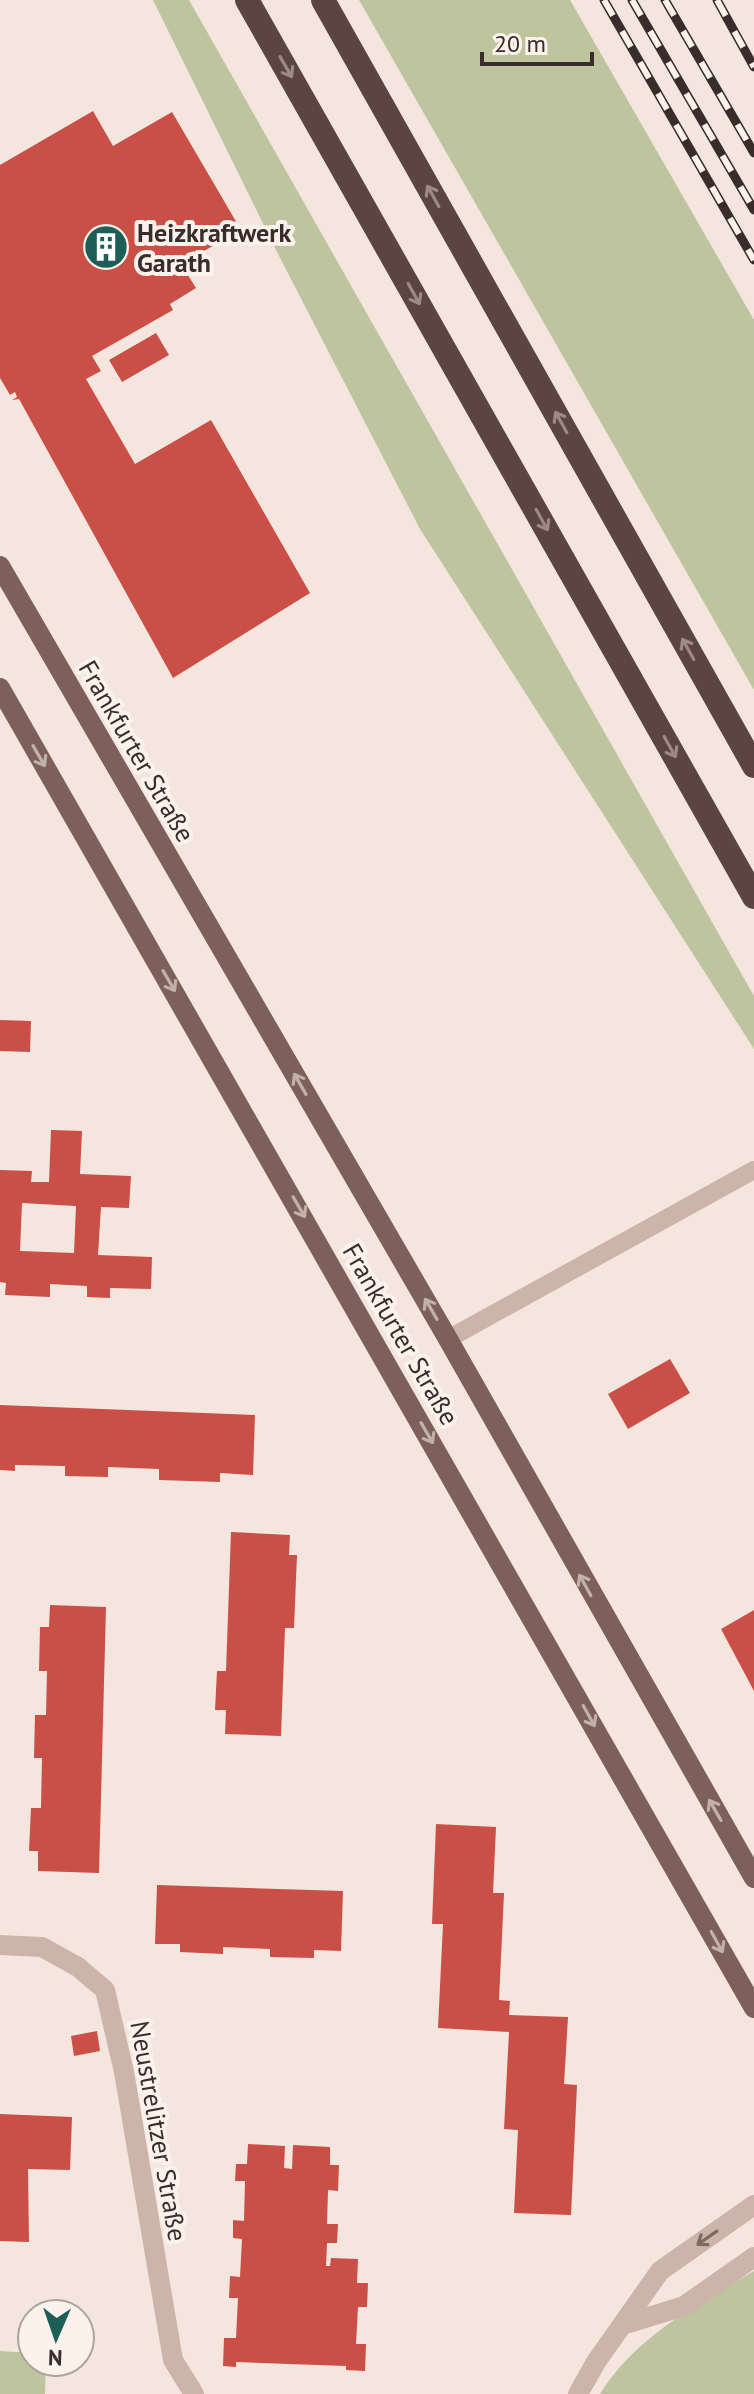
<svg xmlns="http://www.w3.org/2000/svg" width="754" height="2394" font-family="'PT Sans',sans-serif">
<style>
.green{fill:#bec49e}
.building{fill:#ca4f47;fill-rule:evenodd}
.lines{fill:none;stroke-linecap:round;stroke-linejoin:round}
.service{stroke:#cdb4aa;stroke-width:18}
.minor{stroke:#cdb4aa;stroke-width:20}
.primary{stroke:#7d605b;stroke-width:20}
.motorway{stroke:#5c4441;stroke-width:24}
.rail-casing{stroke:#3a2c2a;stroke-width:9}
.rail{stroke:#fbf2ec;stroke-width:6;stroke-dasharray:18;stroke-linecap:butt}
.oneway{stroke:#9c8a85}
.oneway2{stroke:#c2b0ab}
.oneway3{stroke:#7c6964}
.labels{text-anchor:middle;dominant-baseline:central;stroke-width:8;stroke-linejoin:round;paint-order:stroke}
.poi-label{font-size:26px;font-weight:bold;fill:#3a2c2a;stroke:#fbf2ec;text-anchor:start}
.street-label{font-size:26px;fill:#3a2c2a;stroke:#fbf2ec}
</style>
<rect width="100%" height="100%" fill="#f4e6df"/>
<path class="green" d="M153,0H189L754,996V1049L420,529L277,252Z
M359,0H570L754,320V690Z
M754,2271V2394H600C635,2337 698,2304 754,2271Z
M0,2351L32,2353V2362H46L45,2394H0Z"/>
<path class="building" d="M93,111L113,146L172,112L241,230L181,264L196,288L170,304L173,310L92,356L101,371L86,379L135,464L211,420L310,593L173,678L19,399L12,400L17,397L15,392L10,395L0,378V165Z
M156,333L169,355L122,382L109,360Z
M0,1020L31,1021L30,1052L0,1051Z
M51,1130L82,1131L80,1174L131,1176L129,1208L101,1207L98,1255L152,1257L151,1289L110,1288V1298L87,1297V1286L50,1284V1297L5,1295L6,1283L0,1282V1170L32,1171L31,1182H49ZM22,1203L76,1206L74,1253L20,1251Z
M670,1359L690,1393L628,1429L608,1394Z
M0,1405L255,1415L253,1475L220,1473V1482L159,1480V1469L108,1467V1477L65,1476V1466L15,1465V1471L0,1470Z
M231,1532L290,1535L289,1555H297L294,1628H285L281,1736L225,1734L226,1710H215L217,1671H226Z
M50,1605L106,1607L99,1873L38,1871V1851H29L31,1808H41L42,1758H34L35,1715H46L47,1671H39L40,1627H49Z
M754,1610V1691L721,1629Z
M436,1824L496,1827L493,1893H504L499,2000L510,2001L509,2015L568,2017L564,2084L577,2085L571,2215L514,2213L518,2130L504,2129L509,2032L438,2028L443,1924H432Z
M157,1885L343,1891L341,1951L314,1950V1958L270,1957V1949L223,1947V1954L180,1952V1944H155Z
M97,2031L100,2051L74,2056L71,2036Z
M0,2114L72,2117L70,2170L28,2169L29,2242L0,2241Z
M248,2144L285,2146L284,2168L292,2169L293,2145L330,2147V2165H339L338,2191L328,2190L327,2224H338L337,2243H327L326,2266H330L331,2258L358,2259L357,2283H368L367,2307H358L356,2344H366L365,2371L346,2370V2366L236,2362V2367L223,2366L224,2338H236L238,2298H229L230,2276L240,2277L242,2239L233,2238V2220L244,2221L245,2181H235L236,2164H247Z"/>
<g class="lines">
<path class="service" d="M448,1339L754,1170"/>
<path class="minor" d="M0,1945L42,1947L78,1967L105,1990L124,2072L173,2360L194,2394
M626,2324L684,2306L754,2257
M578,2394L596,2362L660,2271L754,2205"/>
<path class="primary" d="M0,566L448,1339L754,1878
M0,688L754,2008"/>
<path class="motorway" d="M247,0L754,897
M323,0L754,766"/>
<g class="rail-casing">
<path id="rail" d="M604,0L754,260
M632,0L754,210
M665,0L754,153
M717,0L754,67"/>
</g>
<use href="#rail" class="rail"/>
</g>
<defs><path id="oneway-shaft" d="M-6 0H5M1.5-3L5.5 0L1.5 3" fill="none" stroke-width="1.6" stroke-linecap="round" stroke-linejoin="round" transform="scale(2)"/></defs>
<g class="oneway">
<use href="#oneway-shaft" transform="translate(286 67) rotate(60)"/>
<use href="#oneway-shaft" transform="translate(433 196) rotate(-119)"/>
<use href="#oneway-shaft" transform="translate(414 294) rotate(61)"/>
<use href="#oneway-shaft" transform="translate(561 422) rotate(-119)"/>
<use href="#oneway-shaft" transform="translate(542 520) rotate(61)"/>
<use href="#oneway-shaft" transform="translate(688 649) rotate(-119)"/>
<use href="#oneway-shaft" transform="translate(670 747) rotate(61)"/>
</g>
<g class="oneway2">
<use href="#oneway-shaft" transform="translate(39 756) rotate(60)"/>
<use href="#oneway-shaft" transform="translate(169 981) rotate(60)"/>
<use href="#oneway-shaft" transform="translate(300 1084) rotate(-120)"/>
<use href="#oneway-shaft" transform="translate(299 1207) rotate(60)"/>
<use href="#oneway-shaft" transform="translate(431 1309) rotate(-120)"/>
<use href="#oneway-shaft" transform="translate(427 1433) rotate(60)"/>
<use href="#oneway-shaft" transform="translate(585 1585) rotate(-119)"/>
<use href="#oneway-shaft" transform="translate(589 1716) rotate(61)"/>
<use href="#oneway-shaft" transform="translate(715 1810) rotate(-120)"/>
<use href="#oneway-shaft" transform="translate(717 1942) rotate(61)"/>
</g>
<use class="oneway3" href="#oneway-shaft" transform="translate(707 2238) rotate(145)"/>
<defs>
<g id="building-disc" transform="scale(2.3)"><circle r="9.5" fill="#1d5e56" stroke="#fbf2ec"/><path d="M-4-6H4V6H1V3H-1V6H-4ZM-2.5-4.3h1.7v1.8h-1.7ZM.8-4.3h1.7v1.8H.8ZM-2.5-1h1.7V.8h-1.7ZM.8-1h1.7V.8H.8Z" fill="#fff"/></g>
</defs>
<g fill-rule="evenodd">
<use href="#building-disc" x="106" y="247"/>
</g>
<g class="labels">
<g class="poi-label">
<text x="137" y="232">Heizkraftwerk<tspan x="137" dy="30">Garath</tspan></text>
</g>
<g class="street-label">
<text transform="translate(137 751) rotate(60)">Frankfurter Straße</text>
<text transform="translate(401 1334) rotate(60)">Frankfurter Straße</text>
<text transform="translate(159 2131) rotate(80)">Neustrelitzer Straße</text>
</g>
</g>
<g transform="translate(56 2338) rotate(182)"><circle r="38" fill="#fbf2ec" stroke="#aea39e" stroke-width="2"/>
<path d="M0-6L14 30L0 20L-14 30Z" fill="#1d5e56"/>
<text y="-12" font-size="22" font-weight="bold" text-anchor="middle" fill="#3a2c2a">N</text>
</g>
<path d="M482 52v12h110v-12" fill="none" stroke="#3a2c2a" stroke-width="4"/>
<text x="494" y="52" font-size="24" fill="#3a2c2a" stroke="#fbf2ec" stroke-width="6" paint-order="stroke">20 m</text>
</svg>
